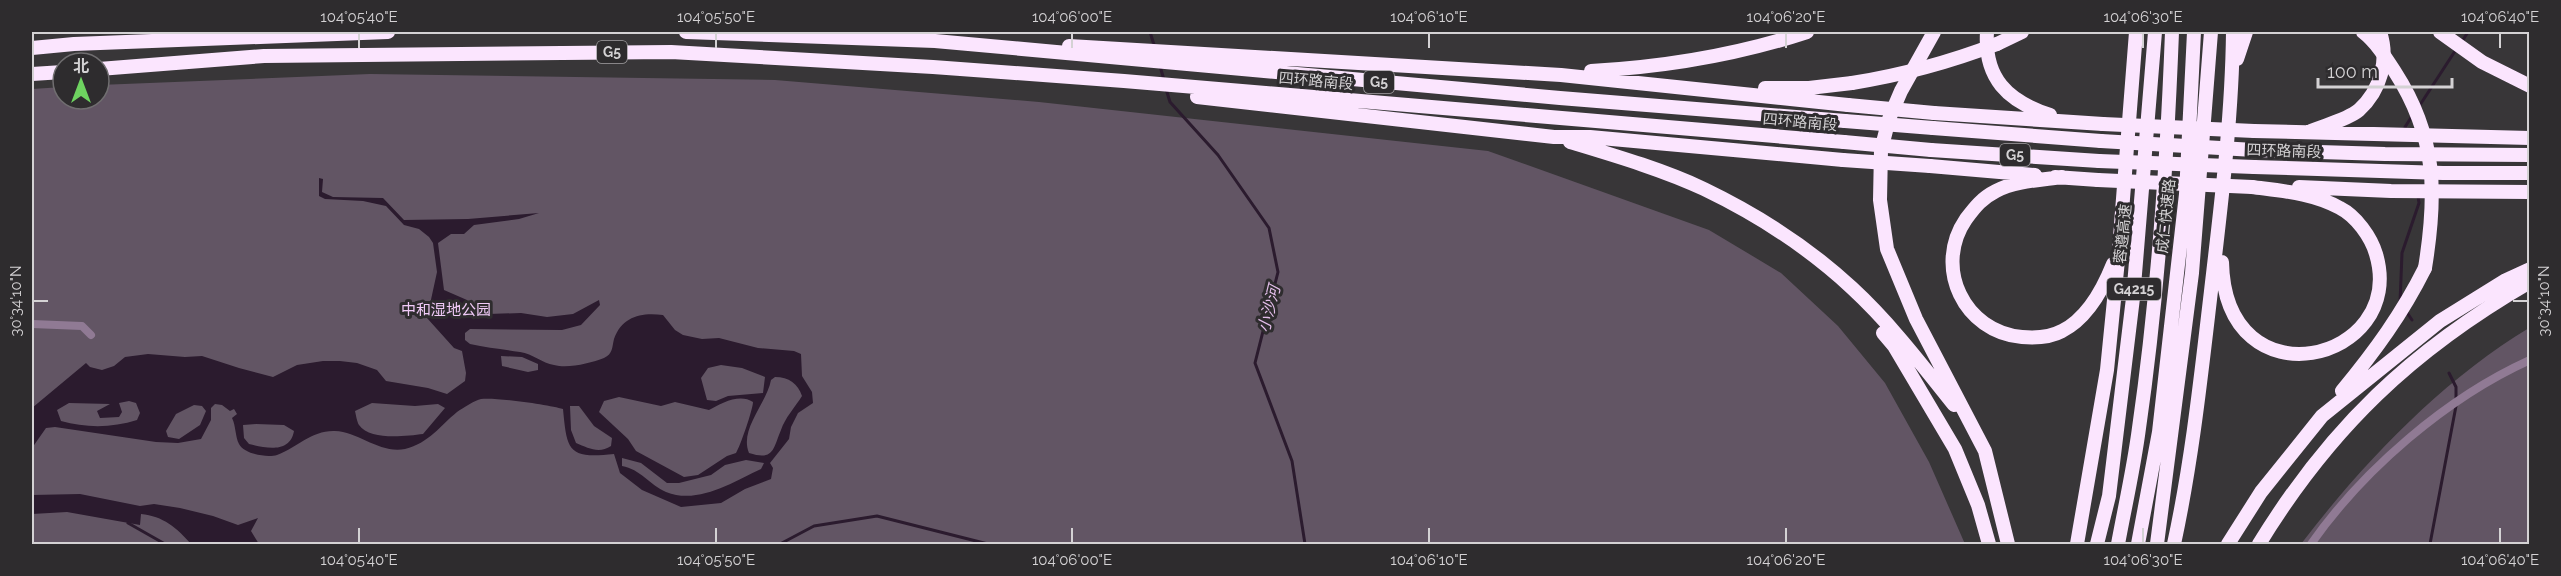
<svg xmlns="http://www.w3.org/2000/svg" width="2561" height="576" font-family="Raleway,'Noto Sans SC',sans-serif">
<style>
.green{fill:#625564}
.water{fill:#2b1b2e;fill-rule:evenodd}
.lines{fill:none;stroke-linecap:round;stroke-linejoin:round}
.stream{stroke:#2b1b2e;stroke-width:3}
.street{stroke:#907a94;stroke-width:8}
.highway{stroke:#fbe5fe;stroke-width:14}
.highway-bridge{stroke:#fbe5fe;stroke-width:14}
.ticks{fill:none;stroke:#d4d2d4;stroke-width:2}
.labels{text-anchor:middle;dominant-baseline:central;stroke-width:6;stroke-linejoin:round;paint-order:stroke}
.shield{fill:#2e2c2e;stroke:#a2a0a2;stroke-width:1.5}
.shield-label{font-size:14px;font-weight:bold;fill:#d4d2d4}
.street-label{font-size:15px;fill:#d4d2d4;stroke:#2e2c2e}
.park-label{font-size:15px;fill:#f0caf7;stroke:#2e2c2e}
.water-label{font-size:16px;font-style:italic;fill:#e3bdea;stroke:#2e2c2e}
.neatline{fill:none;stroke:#d4d2d4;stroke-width:2}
.ticks-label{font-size:15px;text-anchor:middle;fill:#d4d2d4}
</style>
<rect width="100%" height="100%" fill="#383638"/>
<path class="green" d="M370,74L775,80L1039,102L1488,151L1709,230L1781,273L1838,326L1885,383L1929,462L1965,544H32V89L63,87V99H99V85Z
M2529,328V544H2301C2363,463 2441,381 2529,328Z"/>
<path class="water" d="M319,178L323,179L322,192L333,197L383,198L404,220L468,219L539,213L519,219L474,225L464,234H451L438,243L444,290L467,300L472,310L488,314L521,313L547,317L573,314L599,300L600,305L581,325L562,330L470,329L465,333V340L470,344C487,348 503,349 520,352C533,354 542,363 554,365C568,369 591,363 604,358C613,354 612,347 614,339C622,316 642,312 663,315L675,330L683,335L702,339L719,338L758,348L794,351L801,354L802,376L812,392L813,403L798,413L791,427L789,439L770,463L773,468L771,479L745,489L721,503L681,507L642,490L620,473L614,454C568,459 567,451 563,409C549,405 496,397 481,399C475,400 463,408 457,412C440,426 429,443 405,449C380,454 359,432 335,431C312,430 298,447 277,455C267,458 244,454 239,444C235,436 236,426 232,418L237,414L234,409L230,411L222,405L215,404L211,408V420L201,439L178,443L156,442L55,427L46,428L32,448V408L86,363L90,367L102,370L114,366L125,357L148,354L185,357L202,356L239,368L273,377L297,365L323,361H340L357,363L377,370L386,381L428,388L447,394L465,381L466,373L462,351L454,348L427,318L437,272L433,243L429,237L419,229L404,225L386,206L363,201L325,199L319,196ZM501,356L522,357L538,364V370L528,372L502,366ZM721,365L742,368L765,377L763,393L728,396L716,401L707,400L701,378L708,368ZM775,377C789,377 798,384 802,396C795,407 785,418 781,430C773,449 774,461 749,453C739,429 767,403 771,380ZM619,397L661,406L675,402L709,410C721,403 740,393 753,402C753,409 740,447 736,453L727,456L698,475L684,477L636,451L628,439L599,412L604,401ZM129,401L136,403L140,413L137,420C112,428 86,428 61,421L57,410L69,403L110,404L97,411L100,418L119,417L122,412L119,403ZM372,403L415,406L438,404L445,408L423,434C406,436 370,441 359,425C357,422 356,415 355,411ZM194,405L202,406L206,411L200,425L179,439L168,437L166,431L176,414ZM570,406H579L594,426L612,438L611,446C599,454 588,448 576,443L571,430ZM256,424L284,425L294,431C290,454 265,448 249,444L244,438L243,425ZM622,458L641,463L667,483H679L711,475L725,465L746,460L764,463L761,469C733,482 698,505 666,492C650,485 640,469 622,466Z
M80,494L140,506L154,504L180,508L213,516L238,525L258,518L251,531L259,544H191C177,528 163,516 141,514L140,525L67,512L32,514V495Z"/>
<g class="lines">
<path class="stream" d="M1150,32L1155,48
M2461,43L2468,32
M1160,66L1164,80
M1166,89L1170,102L1218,155L1269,228L1278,272L1255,363L1292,461L1305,544
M2418,108L2457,48
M2406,131L2405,127L2412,116
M2400,303L2402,253L2419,203L2418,196
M2406,311L2412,320
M2449,373L2456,387V400
M128,523L165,544
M780,544L814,526L877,516L988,544
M2430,544L2456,406"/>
<path class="street" d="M32,324L82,326L91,335
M2311,544C2363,470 2446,398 2530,360"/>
<path class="highway" d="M686,32L935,41L1560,98L1845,121
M1934,32L1901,91L1889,119L1881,150L1880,200L1887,249L1916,319L1985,451L2008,544
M1987,32C1984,78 2007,101 2050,115
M2440,32L2482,62L2530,86
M1997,44L2022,32
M1069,46L1561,75L1848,105
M32,48L74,44L388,32
M2237,59L2246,32
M99,69L264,56L671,52L933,67L1124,81L1844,142
M1591,71C1664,67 1737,55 1807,32
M32,74L63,72
M1765,88H1809L1852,83
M1197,97L1554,137H1590L1843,160
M1934,113L2103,124
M1933,128L2101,141
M2254,131L2530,138
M2311,131C2325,125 2347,120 2359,110C2381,90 2389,59 2380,32
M1570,142C1613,155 1664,170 1704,189C1756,214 1809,248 1852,288C1890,323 1922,365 1954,405
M1931,150L2099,161
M2254,150L2385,154L2530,155
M1930,166L2035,175
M2254,167L2443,173H2530
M2055,177L2098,180
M2062,177C2041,180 2015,181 1996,191C1982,198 1975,207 1966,219C1933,267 1964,332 2022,337C2034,338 2051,337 2062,331C2088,318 2103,289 2113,264
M2299,187L2391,191L2530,192
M2222,262C2225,407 2408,362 2376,254C2371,237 2356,216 2340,208C2313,193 2282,191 2252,187
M1883,333L1894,346L1955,449L1978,505L1989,544
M2342,391C2375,351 2402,314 2425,268
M2077,544L2107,370L2119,250L2136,32
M2097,544L2109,496L2133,298L2155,32
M2118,544C2125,506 2134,467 2139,428C2158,297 2167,164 2172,32
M2138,544L2159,432L2186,194L2194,32
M2157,544L2192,273L2211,32
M2174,544C2192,461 2201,376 2211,291C2221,205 2232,118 2233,32
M2228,544L2261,492L2322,416L2440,321L2506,280L2530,269
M2259,544C2330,428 2412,350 2530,282"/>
<path class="highway-bridge" d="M2363,32C2376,42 2386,58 2395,72C2437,137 2437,194 2425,268
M1852,83C1902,75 1950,62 1997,44
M1848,105L1934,113
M1845,121L1933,128
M2103,124L2254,131
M2101,141L2254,150
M1844,142L1931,150
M1843,160L1930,166
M2099,161L2254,167
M2098,180L2252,187"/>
</g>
<path class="ticks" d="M359,33V48M716,33V48M1072,33V48M1429,33V48M1786,33V48M2143,33V48M2500,33V48M33,301H48M2513,301H2528M359,528V543M716,528V543M1072,528V543M1429,528V543M1786,528V543M2143,528V543M2500,528V543"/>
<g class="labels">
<g class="shield">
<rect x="597" y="41" width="30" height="22" rx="4.5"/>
<rect x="1364" y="71" width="30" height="22" rx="4.5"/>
<rect x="2000" y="144" width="30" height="22" rx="4.5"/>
<rect x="2107" y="278" width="54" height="22" rx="4.5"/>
</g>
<g class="shield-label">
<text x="612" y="52">G5</text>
<text x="1379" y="82">G5</text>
<text x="2015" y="155">G5</text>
<text x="2134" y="289">G4215</text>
</g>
<g class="street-label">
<text transform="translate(1316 81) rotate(5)">四环路南段</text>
<text transform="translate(1800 122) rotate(5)">四环路南段</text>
<text transform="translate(2284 151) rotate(2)">四环路南段</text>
<text transform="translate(2166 216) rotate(-84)">成仁快速路</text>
<text transform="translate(2123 234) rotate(-84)">蓉遵高速</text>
</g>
<g class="park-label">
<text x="446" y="310">中和湿地公园</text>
</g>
<g class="water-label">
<text transform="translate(1269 309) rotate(-76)">小沙河</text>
</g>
</g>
<rect width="2561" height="576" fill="none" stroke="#2e2c2e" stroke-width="66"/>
<g transform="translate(81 81)"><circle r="28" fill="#2e2c2e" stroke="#706e70" stroke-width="1.5"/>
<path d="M0-4.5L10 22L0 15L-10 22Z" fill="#6ed360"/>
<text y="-9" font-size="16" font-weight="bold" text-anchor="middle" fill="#d4d2d4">北</text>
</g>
<path d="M2318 78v9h134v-9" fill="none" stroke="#d4d2d4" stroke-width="3"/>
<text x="2327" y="78" font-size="18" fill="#d4d2d4" stroke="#2e2c2e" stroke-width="4.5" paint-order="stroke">100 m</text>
<rect x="33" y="33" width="2495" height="510" class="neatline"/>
<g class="ticks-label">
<text x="359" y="22">104°05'40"E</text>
<text x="716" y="22">104°05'50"E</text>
<text x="1072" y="22">104°06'00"E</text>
<text x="1429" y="22">104°06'10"E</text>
<text x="1786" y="22">104°06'20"E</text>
<text x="2143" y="22">104°06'30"E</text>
<text x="2500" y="22">104°06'40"E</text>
<text transform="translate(16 301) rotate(-90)" y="5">30°34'10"N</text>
<text transform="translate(2544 301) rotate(-90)" y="5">30°34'10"N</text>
<text x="359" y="565">104°05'40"E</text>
<text x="716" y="565">104°05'50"E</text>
<text x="1072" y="565">104°06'00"E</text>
<text x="1429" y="565">104°06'10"E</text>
<text x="1786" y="565">104°06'20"E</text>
<text x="2143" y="565">104°06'30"E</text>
<text x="2500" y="565">104°06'40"E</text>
</g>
</svg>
